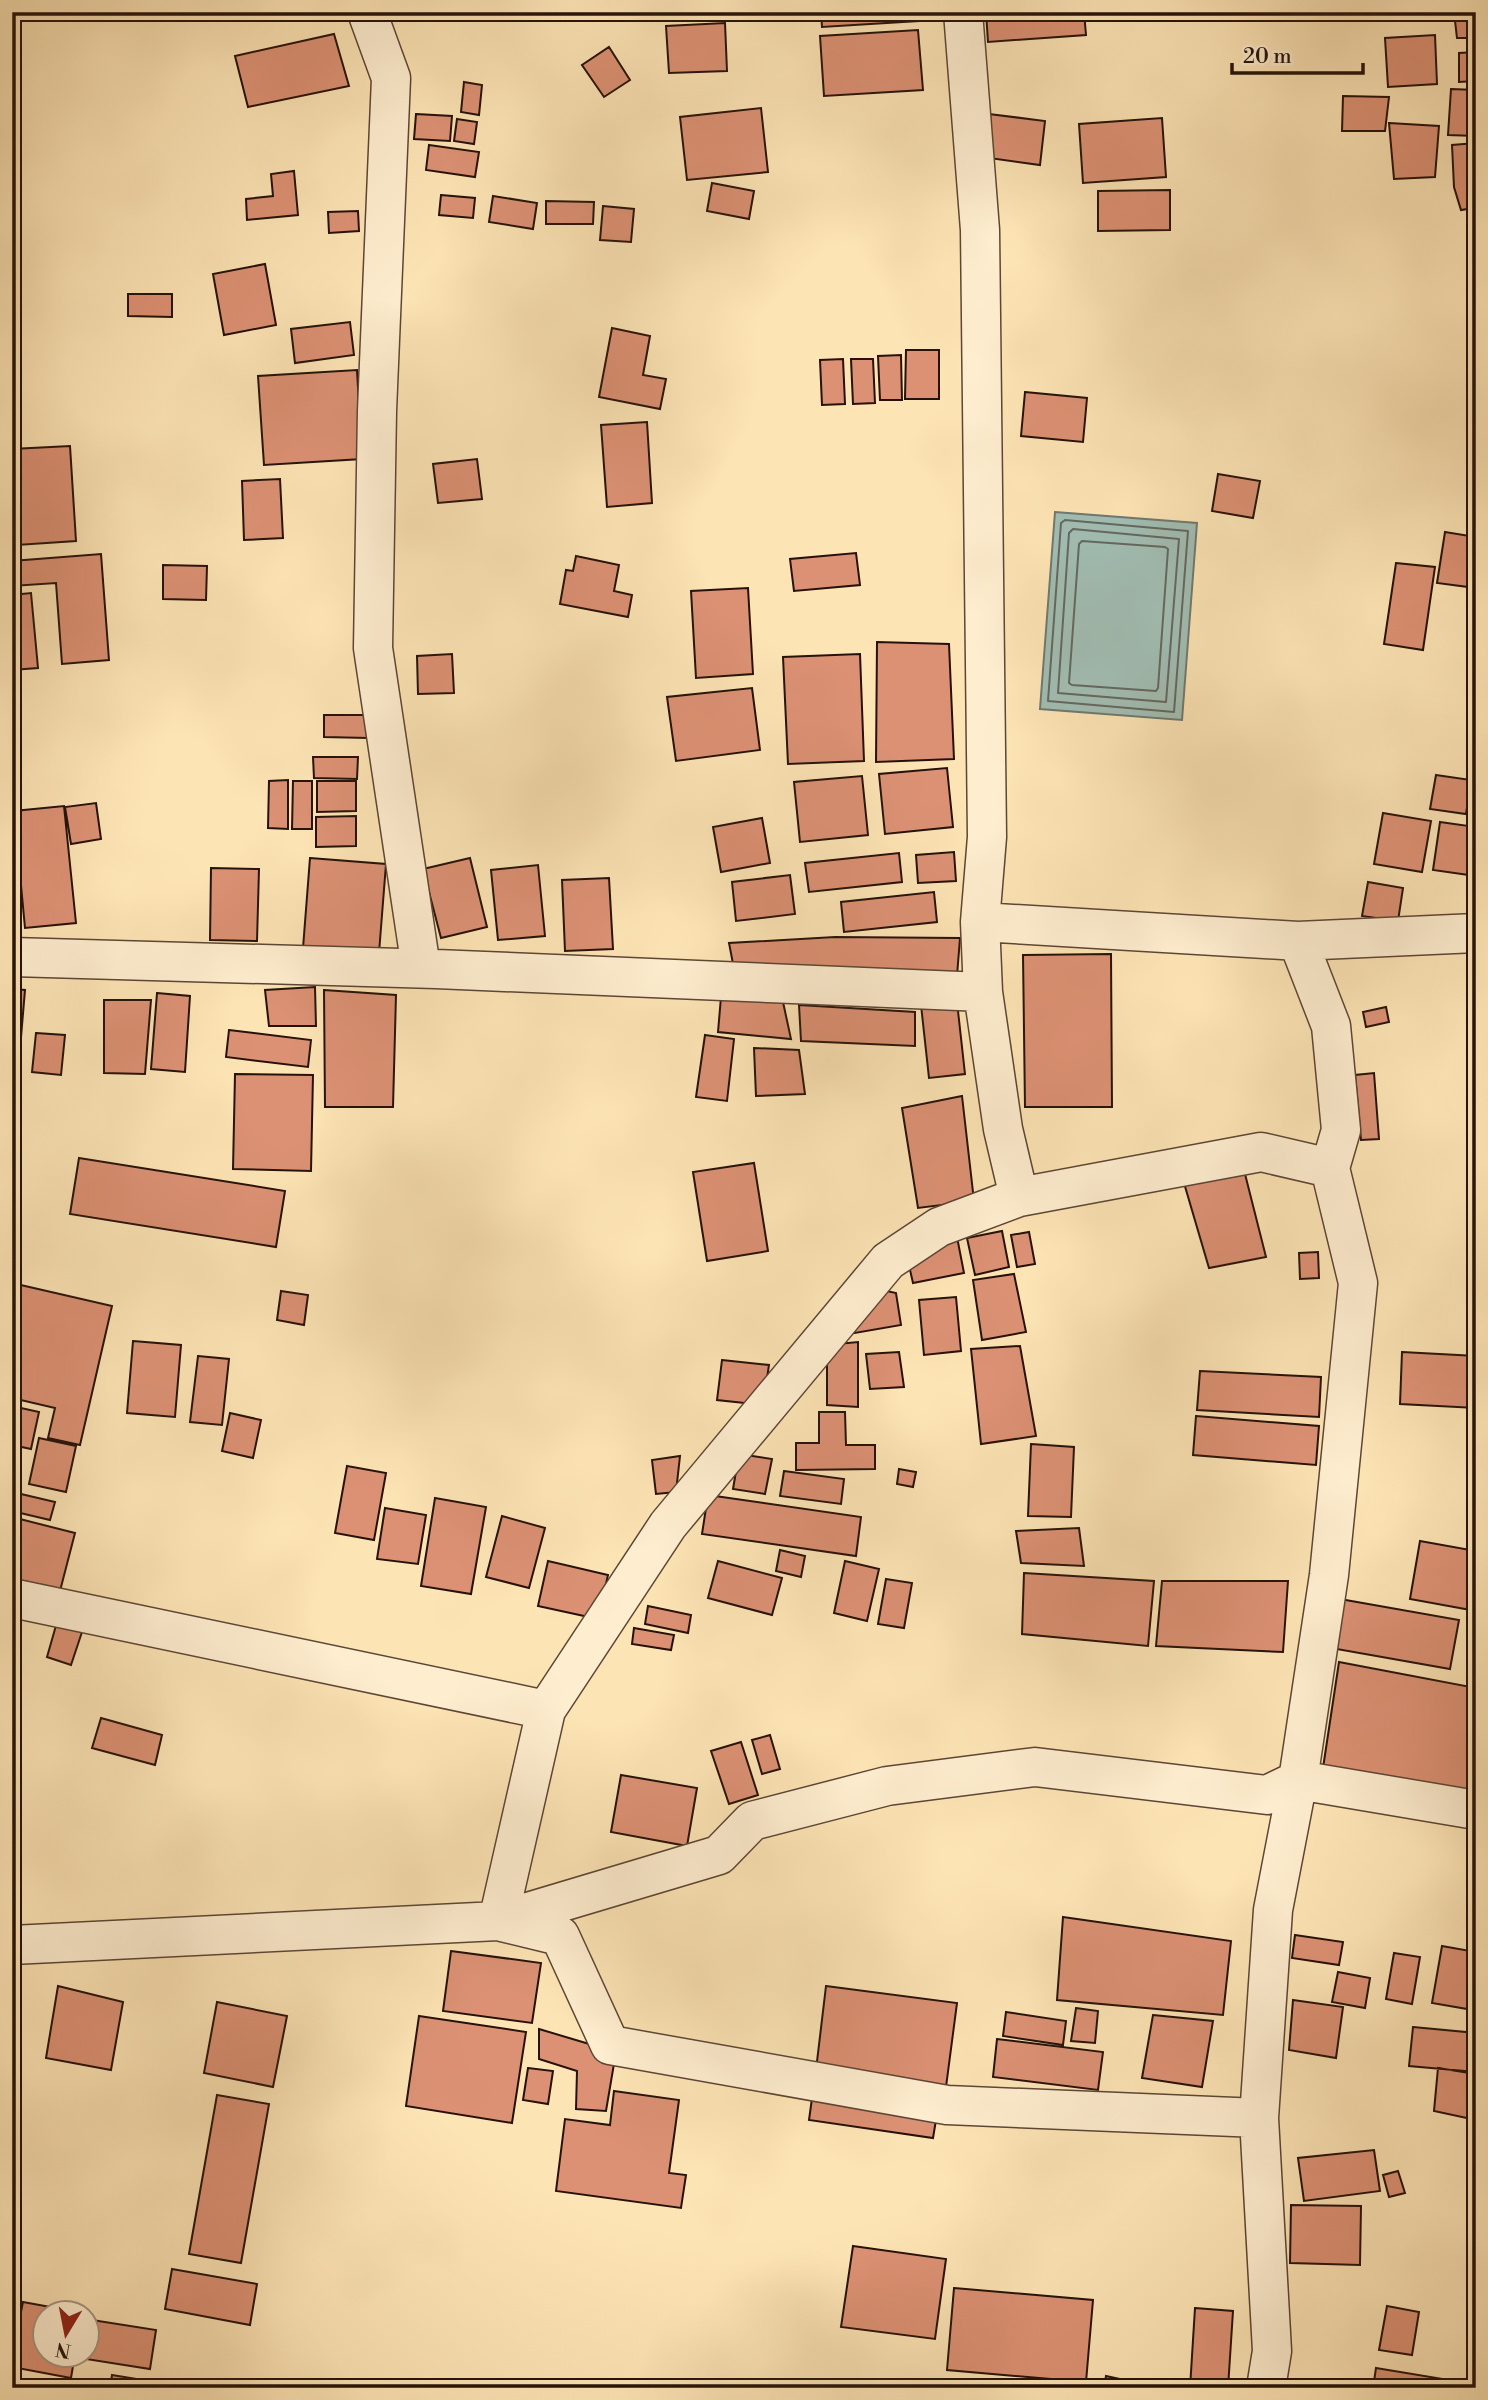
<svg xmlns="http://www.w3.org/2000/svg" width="1488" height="2400" font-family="'Libre Bodoni',serif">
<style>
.water{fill:#a1beb4;stroke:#707970;stroke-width:2}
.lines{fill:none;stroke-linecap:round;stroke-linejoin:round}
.shore{stroke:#64685f;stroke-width:2}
.building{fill:#dc9174;stroke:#26120a;stroke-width:2}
.minor-casing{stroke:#5c4635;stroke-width:41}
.minor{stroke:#feedcf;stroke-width:38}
</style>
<rect width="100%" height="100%" fill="#fde4b5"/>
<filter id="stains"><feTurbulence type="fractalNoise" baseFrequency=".00286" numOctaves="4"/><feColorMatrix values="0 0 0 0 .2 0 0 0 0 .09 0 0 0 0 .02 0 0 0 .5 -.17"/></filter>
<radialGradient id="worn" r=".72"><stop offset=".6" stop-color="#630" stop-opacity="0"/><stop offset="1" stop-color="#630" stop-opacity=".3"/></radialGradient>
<path class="water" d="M1055,512L1197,523L1182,720L1040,709Z"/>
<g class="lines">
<path class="shore" d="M1065,520L1188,531L1174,712L1048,701L1061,523Z
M1073,529L1179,539L1166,702L1058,693L1069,533Z
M1082,541L1165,547L1168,549L1158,688L1156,691L1072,685L1069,683L1079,544Z"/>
</g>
<path class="building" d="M821,12H934L935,20L822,27Z
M986,12H1084L1086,35L988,42Z
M1454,12H1476V38H1457Z
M725,23L727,71L669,73L666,26Z
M918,30L923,90L824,96L820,36Z
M334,34L349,86L248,107L235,56Z
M1435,35L1437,84L1388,87L1385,38Z
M609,47L630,80L604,97L582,65Z
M1476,52V81L1459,82V53Z
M464,82L482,85L479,115L461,112Z
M1451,89L1476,90V136L1448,135Z
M1343,96L1389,97L1385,131H1342Z
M761,108L768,172L687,180L680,117Z
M416,114L452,116L450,141L414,139Z
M989,114L1045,121L1040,165L982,157Z
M1162,118L1166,177L1083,183L1079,124Z
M457,119L477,122L474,144L454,141Z
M1389,123L1439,126L1435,177L1394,179Z
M1476,143V197L1473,208L1461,210L1454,187L1452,145Z
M429,145L479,152L475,177L426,170Z
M294,171L298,215L247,220L246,199L273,196L271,174Z
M712,183L754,191L749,219L707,211Z
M1170,190V230L1098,231V191Z
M441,195L475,198L473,218L439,215Z
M493,196L537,203L533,229L489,222Z
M546,201L594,202L593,224H546Z
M603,206L634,209L631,242L600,240Z
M358,211L359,231L329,233L328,212Z
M265,264L276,325L224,335L213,274Z
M128,294H172V317L128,316Z
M350,322L354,355L295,363L291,329Z
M612,328L650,336L643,375L666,379L660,409L599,397Z
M906,350H939V399H905Z
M901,355L902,400H880L878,356Z
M843,359L845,404L822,405L820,360Z
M851,359H873L875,403L853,404Z
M357,370L362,459L264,465L258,376Z
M1025,392L1087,398L1083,442L1021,436Z
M647,422L652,503L607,507L601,425Z
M70,446L76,541L17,545L12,449Z
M477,459L482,499L438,503L433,464Z
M1218,474L1260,481L1253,518L1212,511Z
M280,479L283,538L244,540L242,481Z
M1445,532L1476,537V588L1437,583Z
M856,553L860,585L794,591L790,559Z
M101,554L109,660L62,664L56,583L12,586V561Z
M576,556L619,565L614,591L632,595L628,617L560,604L566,570L573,571Z
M1396,563L1435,567L1423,650L1384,644Z
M163,565L207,566L206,600L163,599Z
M748,588L753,674L696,678L691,591Z
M31,593L38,668L12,670V595Z
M877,642L949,644L954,759L876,762Z
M452,654L454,693L418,694L417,656Z
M860,654L864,761L788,764L783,657Z
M12,672H16L19,709H12Z
M752,688L760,750L676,761L667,697Z
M324,715H369L368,738L324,737Z
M313,757H358L357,779L314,778Z
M947,768L953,827L885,834L879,774Z
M1436,775L1471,780L1466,814L1430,809Z
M862,776L868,835L800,842L794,782Z
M288,780V829L268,828L269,781Z
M293,781H312V829H292Z
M317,781H356V811L317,812Z
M96,803L101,839L71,844L65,807Z
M64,806L76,923L25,928L14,811Z
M1383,813L1431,821L1422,872L1374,864Z
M356,816V846L316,847V817Z
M762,818L770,863L721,872L713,827Z
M1440,822L1476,827V876L1433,870Z
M954,852L956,881L918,883L916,855Z
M899,853L902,882L809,892L805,863Z
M310,858L386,864L379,953L303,948Z
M470,858L487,927L441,938L423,869Z
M538,865L545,936L498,940L491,870Z
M211,868L259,869L257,941L210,940Z
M790,875L795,914L736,921L732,882Z
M609,878L613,949L565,951L562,880Z
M1368,882L1403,888L1398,921L1362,916Z
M934,892L937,922L844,932L841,902Z
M835,937L960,938L957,976L734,969L729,943Z
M1111,954L1112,1107H1025L1023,955Z
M315,987L316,1026H269L265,990Z
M12,989L25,990L15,1108L12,1107Z
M324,990L396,995L393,1107H325Z
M157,993L190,996L185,1072L151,1069Z
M721,997L783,1002L791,1039L718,1032Z
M104,1000H151L145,1074L104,1073Z
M957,1002L965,1074L929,1078L921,1005Z
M799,1005L915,1012V1046L801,1041Z
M1386,1007L1389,1022L1366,1027L1363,1012Z
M229,1030L311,1040L308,1067L226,1057Z
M36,1033L65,1035L61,1075L32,1072Z
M705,1035L734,1039L727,1101L696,1097Z
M754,1048L799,1050L805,1094L756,1096Z
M1374,1073L1379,1139L1361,1140L1355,1075Z
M235,1074L313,1075L311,1171L233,1169Z
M962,1096L974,1201L918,1208L902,1108Z
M79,1158L285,1191L276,1247L70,1214Z
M754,1163L768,1251L707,1261L693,1172Z
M1244,1170L1266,1257L1209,1268L1184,1183Z
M1475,1224H1476V1315H1474Z
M1002,1231L1009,1267L975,1275L967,1238Z
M1029,1232L1035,1264L1017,1267L1011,1235Z
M957,1237L964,1273L913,1283L908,1261Z
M1318,1252L1319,1278L1300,1279L1299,1253Z
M1014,1274L1026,1332L982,1340L973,1280Z
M12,1283L112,1306L80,1445L48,1438L55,1408L12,1398Z
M873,1288L896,1293L901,1325L849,1334Z
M281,1291L308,1295L304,1325L277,1320Z
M956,1297L961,1351L924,1355L919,1300Z
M133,1341L181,1345L175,1417L127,1413Z
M858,1342V1407L827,1405V1345Z
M1020,1346L1036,1436L981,1444L971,1349Z
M899,1352L904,1387L870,1389L866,1354Z
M1402,1352L1476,1356V1408L1400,1404Z
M198,1356L229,1359L222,1425L190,1422Z
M722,1360L769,1365L763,1405L717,1400Z
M1200,1371L1321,1377L1319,1417L1197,1410Z
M12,1406L39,1412L31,1449L12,1445Z
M819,1412H845L846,1445H875V1469L796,1470V1443H819Z
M230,1413L261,1420L253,1458L222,1451Z
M1196,1416L1319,1426L1316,1465L1193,1455Z
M39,1438L76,1446L66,1492L29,1484Z
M1031,1444L1074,1447L1071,1517L1028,1516Z
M739,1454L772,1459L765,1494L733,1489Z
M680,1456L676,1492L656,1494L652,1460Z
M347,1466L386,1473L374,1540L335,1533Z
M899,1469L916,1472L913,1487L897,1484Z
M784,1471L844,1479L841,1504L780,1496Z
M21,1494L55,1502L50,1520L16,1512Z
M708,1495L861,1517L856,1556L702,1534Z
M435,1498L486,1507L471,1594L421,1586Z
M385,1508L426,1515L418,1564L377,1559Z
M502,1516L545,1528L529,1588L486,1577Z
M12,1517L75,1533L60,1591L12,1579Z
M1079,1528L1084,1566L1021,1563L1016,1531Z
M1420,1541L1476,1551V1611L1410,1599Z
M780,1550L805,1556L801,1577L776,1571Z
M548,1561L608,1575L598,1619L538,1606Z
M718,1561L782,1578L772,1615L708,1598Z
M845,1561L879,1569L867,1621L834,1613Z
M1024,1573L1154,1581L1148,1646L1022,1634Z
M886,1579L912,1583L904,1628L878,1624Z
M1162,1581H1288L1283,1652L1156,1646Z
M1340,1599L1459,1620L1450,1669L1331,1648Z
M648,1606L691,1615L688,1633L645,1624Z
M57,1622L83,1629L71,1665L47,1657Z
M634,1628L674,1635L671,1650L632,1644Z
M1339,1662L1476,1688V1795L1323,1768Z
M101,1718L162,1735L155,1765L92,1748Z
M770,1735L780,1769L762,1774L752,1740Z
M741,1742L758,1795L729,1804L711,1751Z
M621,1775L697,1788L687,1846L611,1832Z
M1063,1917L1231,1941L1223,2015L1057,2000Z
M1295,1935L1343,1942L1339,1965L1292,1958Z
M1442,1946L1476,1952V1993L1473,2010L1432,2003Z
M451,1951L541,1963L532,2023L443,2011Z
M1394,1953L1420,1957L1412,2004L1386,1999Z
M1338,1972L1370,1978L1365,2008L1332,2002Z
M58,1986L123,2002L111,2070L46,2058Z
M826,1986L957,2003L946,2087L816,2070Z
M1293,2000L1343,2007L1336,2058L1289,2050Z
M217,2002L287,2016L273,2087L204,2073Z
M1076,2008L1098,2011L1095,2043L1071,2041Z
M1006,2012L1066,2021L1063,2045L1003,2036Z
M1153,2015L1213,2021L1202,2087L1142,2078Z
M419,2016L526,2032L512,2123L406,2106Z
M1413,2027L1476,2033V2072L1409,2066Z
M539,2029L616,2052L606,2111L576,2109L577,2071L539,2059Z
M997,2039L1103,2052L1098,2090L993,2077Z
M528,2068L553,2071L548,2104L523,2100Z
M1438,2068L1476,2074V2120L1434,2111Z
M614,2091L679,2100L669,2173L686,2175L681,2208L556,2191L565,2119L610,2125Z
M813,2091L938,2108L933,2138L809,2120Z
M217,2095L269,2104L241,2263L189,2254Z
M1374,2150L1380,2191L1304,2201L1298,2158Z
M1398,2171L1405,2193L1389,2197L1383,2175Z
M1291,2205L1361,2206L1360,2265L1290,2263Z
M853,2246L946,2259L935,2339L841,2327Z
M172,2269L257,2284L250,2325L165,2309Z
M954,2288L1093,2300L1086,2382L947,2370Z
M23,2302L78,2312H46V2354H75L71,2378L12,2367V2355Z
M1387,2306L1419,2312L1412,2355L1379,2350Z
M1195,2308L1233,2311L1228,2388H1190Z
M92,2320L156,2330L150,2369L86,2359Z
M1376,2368L1449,2380V2388H1373Z
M112,2375L137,2379L136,2388H110Z
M1106,2376L1161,2388H1104Z
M181,2381L219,2388H180Z"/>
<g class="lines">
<g class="minor-casing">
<path id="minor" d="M367,12L391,78L377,411L373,648L421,968
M963,12L980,230L987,837L980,922L983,992L1003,1129L1019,1197L1261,1152L1330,1168L1358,1283L1329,1575L1298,1780L1273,1910L1259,2118L1272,2351L1266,2388
M980,922L1298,941
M12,957L436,969L983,992
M1330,1168L1341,1130L1331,1026L1298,941L1476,933
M12,1598L546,1710
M498,1921L546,1710L668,1525L888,1261L939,1227L1019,1197
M498,1921L560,1936L610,2045L947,2105L1259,2118
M12,1945L498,1921L719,1855L752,1821L887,1786L1035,1767L1267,1795L1298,1780L1476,1810"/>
</g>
<use href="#minor" class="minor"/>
</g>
<rect width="1488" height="2400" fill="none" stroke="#fde4b5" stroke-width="42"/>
<rect x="14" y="14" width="1460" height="2372" fill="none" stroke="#26120a" stroke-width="3.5"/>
<rect x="21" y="21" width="1446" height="2358" fill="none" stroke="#26120a" stroke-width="2"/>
<g transform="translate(66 2334) rotate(190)"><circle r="33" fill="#feedcf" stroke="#a89580" stroke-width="2"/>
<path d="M0-5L12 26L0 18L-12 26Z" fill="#8f2418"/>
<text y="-10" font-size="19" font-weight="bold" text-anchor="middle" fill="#26120a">N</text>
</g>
<path d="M1232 63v10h131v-10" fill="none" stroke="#26120a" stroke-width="3.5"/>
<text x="1243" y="63" font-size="21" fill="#26120a" stroke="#feedcf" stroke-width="5" paint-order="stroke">20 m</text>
<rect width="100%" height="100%" filter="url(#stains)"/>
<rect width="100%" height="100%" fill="url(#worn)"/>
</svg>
